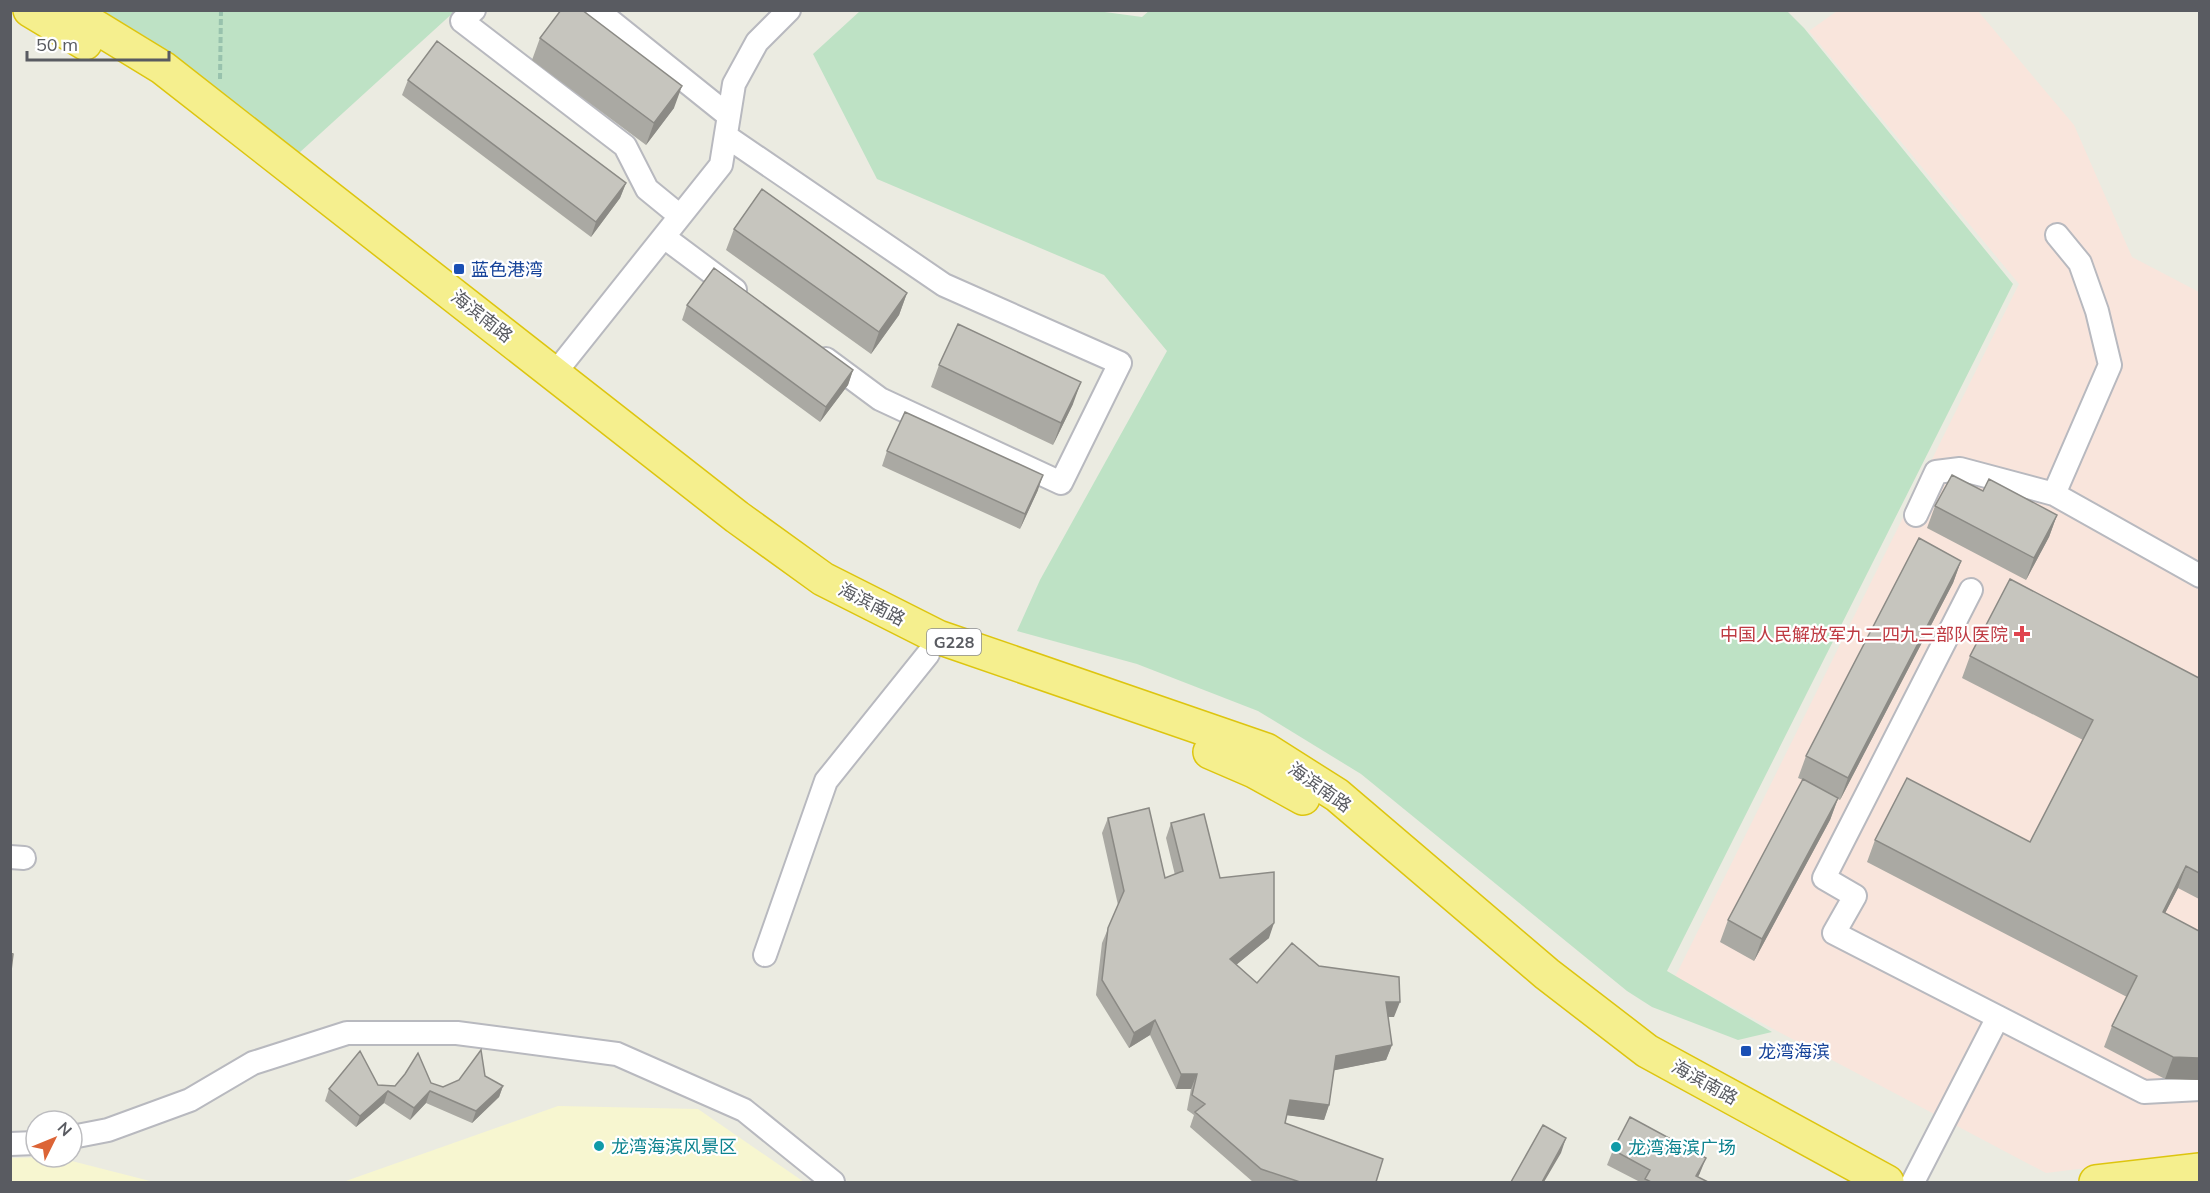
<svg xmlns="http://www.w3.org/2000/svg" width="2210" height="1193" font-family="Mulish,'Noto Sans SC',sans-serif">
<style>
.medical{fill:#f9e5dc}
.green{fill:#bee2c5}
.sand{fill:#f7f6d0}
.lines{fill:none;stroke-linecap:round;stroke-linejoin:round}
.minor-casing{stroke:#b8b9bf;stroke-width:26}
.highway-casing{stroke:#ddc50f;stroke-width:36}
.path{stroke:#98c2ad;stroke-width:4;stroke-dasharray:6 3;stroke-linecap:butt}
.minor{stroke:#fff;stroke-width:22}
.highway{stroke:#f5ef8e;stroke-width:33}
.wall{fill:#aaa9a3}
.shaded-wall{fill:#8b8a85}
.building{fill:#c6c5be;stroke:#8b8a85;stroke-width:1.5}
.transit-dot{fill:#1a4fb4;stroke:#fff;stroke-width:2}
.health-dot{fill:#e0444e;stroke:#fff;stroke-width:2}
.culture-dot{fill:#0f9aa8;stroke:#fff;stroke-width:2}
.labels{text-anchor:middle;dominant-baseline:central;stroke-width:4.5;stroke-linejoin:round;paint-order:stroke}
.shield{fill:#fff;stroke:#8b8c90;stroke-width:1.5}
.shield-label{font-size:16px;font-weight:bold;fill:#595b61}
.transit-label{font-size:18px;fill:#164399;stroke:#fff;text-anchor:start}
.street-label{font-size:18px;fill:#595b61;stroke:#fff}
.health-label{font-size:18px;fill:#be3a42;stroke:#fff;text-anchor:end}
.culture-label{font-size:18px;fill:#0d838f;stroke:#fff;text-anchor:start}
</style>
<rect width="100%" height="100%" fill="#ebebe1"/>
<path class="medical" d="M1837,11H1978L2074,125L2132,257L2199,292V1154L2046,1173L1675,977L2019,284L1809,31Z"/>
<path class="green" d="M102,11H455L299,153L148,38Z
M860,11L1090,10L1142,17L1150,10H1786L1804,28L2013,284L1667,971L1772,1032L1738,1040L1652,1007L1627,991L1361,774L1258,711L1137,664L1017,631L1040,580L1167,351L1104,275L877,179L813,54Z"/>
<path class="sand" d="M558,1106L698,1109L804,1182H343Z
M56,1157L154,1182H11V1158Z"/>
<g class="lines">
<g class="minor-casing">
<path id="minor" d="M474,10L462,21L625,146L647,189L680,216
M597,10L729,116
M726,136L944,285L1120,363L1061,483L880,399L826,359
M664,237L735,290
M555,373L721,165L734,84L757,42L789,10
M2054,494L2110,365L2097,311L2080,263L2057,235
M1916,515L1936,472L1960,469L2054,494L2200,576
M1971,590L1824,878L1855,896L1834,933L2144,1092L2200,1089
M10,857L24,858
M765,955L826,781L928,654
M72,1137L108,1130L190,1100L253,1063L347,1033H457L617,1054L744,1110L833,1182
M10,1144L36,1143
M1913,1182L1998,1017"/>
</g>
<g class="highway-casing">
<path id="highway" d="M30,10L85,43
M68,10L163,68L737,517L823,579L938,637L1266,750L1337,795L1547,974L1647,1051L1887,1182
M1210,752L1254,771L1303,798
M2096,1182L2200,1170"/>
</g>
<path class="path" d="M220,79L221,10"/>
<use href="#minor" class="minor"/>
<use href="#highway" class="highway"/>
</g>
<path class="wall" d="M540,38L674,108L646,145L532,60Z
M408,80L626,183L620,198L591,237L402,95Z
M734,229L907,293L899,315L871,354L726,250Z
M687,305L853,370L848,385L820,422L682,320Z
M939,365L1073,404L1053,445L931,387Z
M887,451L1038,490L1020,529L882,466Z
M1983,491L2057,515L2049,537L2026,580L1927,528L1935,506Z
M1961,561L1953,583L1840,800L1838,799L1830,820L1754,961L1720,942L1728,920L1803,780L1798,778L1806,756Z
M1970,656L2199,678V899L2178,888L2165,913L2199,1080L2165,1079L2104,1047L2112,1026L2127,997L1867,862L1875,840L2030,842L2083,740L1962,678Z
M1108,818L1165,878L1175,875L1166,838L1171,823L1220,878L1269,938L1236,965L1257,983L1319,966L1394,1017H1388L1392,1045L1386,1060L1334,1070L1329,1105L1324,1120L1287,1115L1285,1123L1376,1182H1253L1190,1127L1194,1115L1187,1110L1191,1089H1176L1150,1035L1129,1048L1096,995L1102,943L1118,905L1102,833Z
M485,1076L503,1086L499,1097L472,1123L426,1103L410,1120L384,1103L356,1127L325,1101L329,1089L378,1085L395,1086L431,1083L443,1087Z
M1613,1150L1700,1173L1698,1177L1708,1182H1640L1607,1165Z"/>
<path class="shaded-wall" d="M682,86L674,108L646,145L654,123Z
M626,183L620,198L591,237L596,222Z
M907,293L899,315L871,354L879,332Z
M853,370L848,385L820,422L826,407Z
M1081,382L1073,404L1053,445L1061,423Z
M1043,475L1038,490L1020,529L1025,514Z
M2057,515L2049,537L2026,580L2034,558Z
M1961,561L1953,583L1840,800L1848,778Z
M1838,798L1830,820L1754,961L1762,939Z
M2186,866L2178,888L2155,933L2163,912Z
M1274,923L1269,938L1225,974L1230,959Z
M1386,1002H1400L1394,1017H1381Z
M1155,1020L1150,1035L1129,1048L1134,1033Z
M1392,1045L1386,1060L1331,1071L1336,1056Z
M2173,1057L2199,1058V1080L2165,1079Z
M1181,1074H1197L1191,1089H1176Z
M503,1086L499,1097L472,1123L476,1111Z
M388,1091L384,1103L356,1127L360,1116Z
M430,1091L426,1103L410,1120L414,1108Z
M1290,1100L1329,1105L1324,1120L1285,1115Z
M1566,1138L1561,1153L1544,1182H1542Z
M1706,1158L1700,1173L1695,1182L1696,1176Z"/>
<path class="building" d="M561,10H582L682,86L654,123L540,38Z
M437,41L626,183L596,222L408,80Z
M762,189L907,293L879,332L734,229Z
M714,268L853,370L826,407L687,305Z
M958,324L1081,382L1061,423L939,365Z
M905,412L1043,475L1025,514L887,451Z
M1952,475L1983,491L1989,479L2057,515L2034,558L1935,506Z
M1919,538L1961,561L1848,778L1806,756Z
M2010,579L2199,678V873L2186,866L2163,912L2199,931V1058L2173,1057L2112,1026L2137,976L1875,840L1907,778L2030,842L2093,720L1970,656Z
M1803,779L1838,798L1762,939L1728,920Z
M1149,808L1165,878L1183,871L1171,823L1204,814L1220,878L1274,872V923L1230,959L1257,983L1292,943L1319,966L1399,977L1400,1002H1386L1392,1045L1336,1056L1329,1105L1290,1100L1285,1123L1383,1159L1376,1182H1300L1261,1169L1195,1112L1205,1104L1192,1095L1197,1074H1181L1155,1020L1134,1033L1102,980L1108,928L1124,891L1108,818Z
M10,953L13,954L10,979Z
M481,1050L485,1076L503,1086L476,1111L430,1091L414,1108L388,1091L360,1116L329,1089L360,1051L378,1085L395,1086L405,1074L418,1053L431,1083L443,1087L459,1080Z
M1630,1117L1706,1158L1696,1176L1708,1182H1651L1645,1179L1650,1170L1613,1150Z
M1543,1125L1566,1138L1542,1182H1511Z"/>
<g class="transit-dot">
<rect x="453" y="263" width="12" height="12" rx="3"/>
<rect x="1740" y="1045" width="12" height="12" rx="3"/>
</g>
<path class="health-dot" d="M2019 625h6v6h6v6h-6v6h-6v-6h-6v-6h6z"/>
<g class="culture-dot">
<circle cx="599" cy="1146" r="6"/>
<circle cx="1616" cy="1147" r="6"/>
</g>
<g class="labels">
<rect class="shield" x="927" y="629" width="54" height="26" rx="4.5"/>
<g class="shield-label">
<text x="954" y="642">G228</text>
</g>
<g class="transit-label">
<text x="471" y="269">蓝色港湾</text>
<text x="1758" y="1051">龙湾海滨</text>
</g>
<g class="street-label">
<text transform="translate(482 316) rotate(38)">海滨南路</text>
<text transform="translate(872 604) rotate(27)">海滨南路</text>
<text transform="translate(1320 787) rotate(35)">海滨南路</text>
<text transform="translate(1705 1082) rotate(29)">海滨南路</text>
</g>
<g class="health-label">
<text x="2008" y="634">中国人民解放军九二四九三部队医院</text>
</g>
<g class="culture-label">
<text x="611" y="1146">龙湾海滨风景区</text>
<text x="1628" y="1147">龙湾海滨广场</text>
</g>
</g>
<rect width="2210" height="1193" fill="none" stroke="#595b61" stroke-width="24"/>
<g transform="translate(54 1139) rotate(47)"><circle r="28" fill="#ffffff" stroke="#bdbdc0" stroke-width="1.5"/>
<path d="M0-4.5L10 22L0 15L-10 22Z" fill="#dc6436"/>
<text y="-9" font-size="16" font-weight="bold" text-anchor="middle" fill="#595b61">N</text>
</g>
<path d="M27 51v9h142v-9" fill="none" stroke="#595b61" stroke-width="3"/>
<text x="36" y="51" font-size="18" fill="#595b61" stroke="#ffffff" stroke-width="4.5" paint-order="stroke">50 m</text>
</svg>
